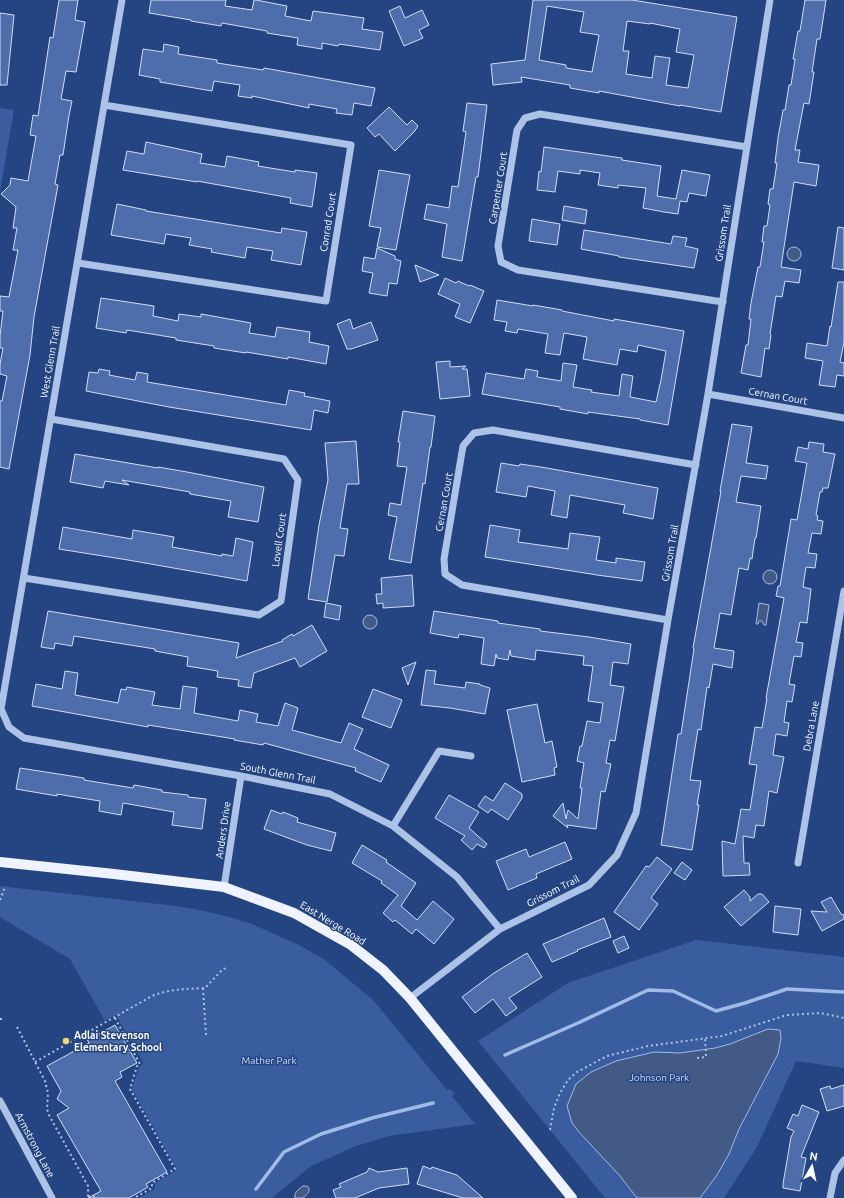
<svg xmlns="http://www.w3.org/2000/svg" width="844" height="1198" font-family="Ubuntu,sans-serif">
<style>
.green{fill:#395d9f}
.water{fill:#435a86;stroke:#a1bbe8}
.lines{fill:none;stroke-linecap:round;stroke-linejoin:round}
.stream{stroke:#a1bbe8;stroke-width:3.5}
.building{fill:#4d6eaa;stroke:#d0def5;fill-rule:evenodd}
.path{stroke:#acc2e7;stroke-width:2;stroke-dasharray:2 3;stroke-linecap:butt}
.minor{stroke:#acc2e7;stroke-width:7}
.major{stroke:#eef3fd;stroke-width:10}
.poi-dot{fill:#f1d771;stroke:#254582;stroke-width:1.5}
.labels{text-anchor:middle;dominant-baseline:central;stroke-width:3;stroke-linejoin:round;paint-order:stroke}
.street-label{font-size:10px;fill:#fff;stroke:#254582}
.poi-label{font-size:10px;font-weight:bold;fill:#fff;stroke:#254582;text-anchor:start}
.park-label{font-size:10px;fill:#d0def5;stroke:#254582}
</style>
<rect width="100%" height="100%" fill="#254582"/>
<path class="green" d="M0,108L14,110L0,192Z
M0,886L176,906L204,911L229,917L252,924L299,945L325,960L349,980L374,1001L447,1090L450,1089L455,1094L452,1096L475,1124L389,1136L356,1146L311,1166L272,1198H138L155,1189V1183L177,1170L132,1089L139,1067L143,1064V1062L116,1015L105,1021L70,959L0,917Z
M696,940L844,957V1068L796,1061L757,1147L724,1198H605L478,1041L568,983Z"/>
<path class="water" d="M787 254a7 7 0 1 1 14 0a7 7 0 1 1-14 0Z
M763 577a7 7 0 1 1 14 0a7 7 0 1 1-14 0Z
M759,603L769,605L766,625H764L762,621H759L758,624H756Z
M363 622a7 7 0 1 1 14 0a7 7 0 1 1-14 0Z
M768,1029L780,1030L781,1038L778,1054L739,1129L729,1154L717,1175L700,1198H637L620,1176L579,1132L572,1123L567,1106L576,1084L591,1072L616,1061L654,1052L680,1053L715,1048L730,1044Z
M303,1186C314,1185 308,1196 302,1198C299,1198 297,1198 295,1198C294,1192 298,1190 303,1186Z"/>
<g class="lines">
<path class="stream" d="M505,1055L578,1023L648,990L673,991L716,1011L745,1003L787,989L844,992
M256,1189L284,1152L321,1134L372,1118L433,1103"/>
</g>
<path class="building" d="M59,0H78L75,20L85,22L76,72L66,71L61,99L72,101L69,115L63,155H60L55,184L58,185L47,245L34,317L30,355L9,469L0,467V401H2L7,376L0,374V364L3,348H0V336L3,311H0V296L9,297L18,250H13L17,228H13L16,207L1,194L10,185L11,178L28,181L36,136L30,135L33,115L38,116L50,37L53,38Z
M151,0H226L225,6L252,10L254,0H256L287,6L285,16L311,21L313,11L364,18L362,29L383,32L380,50L339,44L338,46L322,43V49L297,45L298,38L267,33V31L222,23L221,26L191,21V20L149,13Z
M533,0H632L737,17L721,112L680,105V106L599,91V93L570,88V85L521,77L522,82L493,85L491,64L525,60ZM547,6L584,12L580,32L599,35L592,72L566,68V65L539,60ZM627,21L650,24V23L680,29L676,52L694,55L688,88L666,85L670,58L655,56L652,78L626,74L629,51H623Z
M805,0H826L820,39H817L812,72H814L809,104L804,103L795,150H800L798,162L819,165L816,186L794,182L781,267L801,270L799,283L785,281L782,297L776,296L770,334L771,335L769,349L765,348L761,377L741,373L746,345H748L751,319H749L751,303L758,267H760L764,242H762L764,226H767L770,205L768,204L770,189H773L777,163H775L778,138L783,110H785L789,85H791L795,59H793L798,31H800Z
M400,6L405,18L422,10L429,25L419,30L423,38L404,46L389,11Z
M0,13L14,15L7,85H0Z
M164,44L179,47L178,54L217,60V63L263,70L264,68L375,88L371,106L354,103L352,115L336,113L337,109L309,104V108L252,96V98L238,96L240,85L214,81L212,91L160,82V79L139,75L143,49L163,52Z
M467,103L487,105L478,177H476L462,261L442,257L447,224L424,219L427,204L449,208L452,186L458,187L466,132L463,131Z
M389,107L407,125L412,120L418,126L414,132L395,151L379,134L375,137L367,128Z
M146,142L202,154L200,163L225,167L227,156L259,162L258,166L295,172V170L317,173L312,207L290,203L291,198L197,181V182L123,170L127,151L144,154Z
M544,147L622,158V160L661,166L657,196L676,199L682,170L710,175L706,196L689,193L687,202L680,201L678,214L664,212L643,208L646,188L618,185V188L598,185L600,173L580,170V174L558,171L555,192L537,190L539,171L541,172Z
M379,170L410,175L396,250L377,247L381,228L369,226Z
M117,204L146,210V211L281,233L282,228L307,232L301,265L271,260L273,251L247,247L245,258L211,252L212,249L189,245L191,238L166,234L164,244L111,235Z
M564,206L587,210L585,224L562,220Z
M532,219L560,224L557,245L529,241Z
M838,227L844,228V270L832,268Z
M584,230L671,244L673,236L687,238L685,246L698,249L694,268L619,257V256L581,249Z
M377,248L395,256V259L401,261L397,284L389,283L387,296L369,293L373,273L362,271L364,257L375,259Z
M415,265L439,275L420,282Z
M445,278L456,283L458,281L469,286L470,285L484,291L470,323L455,317L460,304L438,294Z
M838,282H844V342L840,362L844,363V376L837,375L835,387L819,385L823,361L805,358L807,343L827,346L830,326L831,327Z
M101,298L154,306L153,316L178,321L179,314L201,317V314L251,323L249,333L275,337L277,327L310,332L309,342L329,346L326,364L288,357V359L246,352V353L214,348V346L176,340V338L127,330L126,333L96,328Z
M497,300L533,306V305L562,310V311L614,321V319L684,331L668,425L640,420V419L588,412V414L560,409V407L482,394L486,373L524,379L526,369L538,371L537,377L561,381L563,363L577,365L573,387L592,390L591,392L619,396L622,374L633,376L630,397L656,402L661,380L666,351L638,345L637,352L620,349L617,365L583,359L587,337L564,333L560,355L545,353L548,334L518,329L517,333L505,331L507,322L494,320Z
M350,319L353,329L371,322L378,340L351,349H347L337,324Z
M450,361V367L466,366L462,369H467L470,396L440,399L436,362Z
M99,369L110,371L109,375L135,380L137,372L148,374L147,382L286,405L289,390L305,393L304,396L330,401L328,413L314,410L311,430L169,407L86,391L89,372L98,373Z
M403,411L435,416L431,447H430L425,484L423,483L411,563L389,559L397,517L388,515L390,503L401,505L407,467L397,466L400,442H398Z
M732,424L752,427L746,463L768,466L766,479L741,476L736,502L761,506L756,538H755L752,559L750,558L748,570L739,568L731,615L720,613L714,648L734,651L732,668L713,664L709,688L707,687L701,730L698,729L690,780L701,781L697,805H699L692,850L661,845L678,734H681L694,649L693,648L721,491H720Z
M356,441L359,484H347L340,528L348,529L344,556L335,555L327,602L308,599L319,525L328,480L325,443Z
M809,442L824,444L823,452L835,454L828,488H823L822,492H820L816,515L818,516L817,520L823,521L821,534L812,533L808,553L817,554L815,568L806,567L803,587L811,589L807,623L800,622L796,642L803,643L801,657L794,656L789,684L795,685L792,702L787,701L784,722L789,723L787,736L776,734L773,755L784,757L777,793L769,791L764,826L756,825L754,838L743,836L744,863H749L750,875L723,876L722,841L735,844L741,809L750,810L757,765L749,764L755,727L762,728L767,698H766L784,598L776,596L778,586H780L791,519L797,520L807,463L795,461L798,447L808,449Z
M75,454L158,468V467L187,472L264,487L258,522L228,517L231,501L190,494V492L122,480L129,485L105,481L103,488L70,482Z
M501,463L519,466L520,464L541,467L658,488L653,519L623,513L625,505L570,495L567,518L551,515L555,491L528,486L526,497L496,492Z
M490,525L520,530L518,542L568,549L570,533L600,537L596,560L616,563V558L645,562L642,581L597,575L485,557Z
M63,527L132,539L133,530L174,537L172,547L222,556V554L233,556L236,538L253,542L247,581L128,560L59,549Z
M412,575L414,606L383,608V603L377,604L376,594H382L381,578Z
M326,603L341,606L339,620L324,617Z
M48,611L239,643L236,658L283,641L282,640L292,634L293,636L312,625L327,651L300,667L295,658L254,673L251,688L238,686L239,680L217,677L218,671L187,666L188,657L155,651V649L74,636L72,646L55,643L54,649L41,647Z
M434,611L498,621V623L540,629V631L589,637L631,644L628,664L613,662L610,685L624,687L615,741L610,740L606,763L611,764L605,792L601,791L596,829L567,825L568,828L553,816L563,803L566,819L568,810L578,819L582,788H580L584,763L577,761L580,746H582L587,721L600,723L603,703L588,701L593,666L583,665L584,656L536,650L535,660L511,656L510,650L508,660L497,658L496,654L494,666L481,664L484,638L459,634L458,638L430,633Z
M416,662L408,685L402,668Z
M426,670L436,671L434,684L465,688L466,682L480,684V685L490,688L485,714L450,708L421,705Z
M65,671L78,673L75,695L118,703L121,689L126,690L127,687L155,692L152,705L180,709L183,686L197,688L194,713L238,721L240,710L258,714L256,722L278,726L285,703L298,708L292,730L341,743L349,723L363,729L354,749L389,765L381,782L355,771L356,768L264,743L263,745L234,740L235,739L148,725V727L32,706L36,684L62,689Z
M373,689L402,700L391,728L362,717Z
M537,704L545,743L552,741L557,767L554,768L555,775L522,782L507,710Z
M20,768L84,778V780L133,788L134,785L162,790V792L188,795V797L206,799L202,829L172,825L174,812L123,803L121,815L99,811L100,801L81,798L57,794V796L16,789Z
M505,783L522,794V798L508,820L491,809L488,813L478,806L485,796L493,801Z
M449,795L479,812L469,828L487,844L484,848L477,844L472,850L461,840L465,836L435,818Z
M271,810L282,814L283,812L298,818L297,822L336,833L331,851L307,845L264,829Z
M565,842L572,859L536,874L537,878L508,890L496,861L526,849L529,857Z
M362,845L387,860L386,862L416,883L401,906L417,920L433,901L454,919L434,944L416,929L412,934L395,920L393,922L383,913L398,895L381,883L382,881L352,863Z
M657,857L672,869L651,898L658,904L639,930L614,912L646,866L649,867Z
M682,862L692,870L685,880L674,873Z
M744,890L750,897V901L758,894H762L769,902L741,926L724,907Z
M831,897L841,914L844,915V919L822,931L811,911L827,912L821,902Z
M775,906L801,909L798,935L773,932Z
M604,918L611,937L577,950L578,951L552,962L543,944Z
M624,936L629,948L618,953L613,941Z
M527,953L542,977L509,998L517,1008L506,1016L493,999L475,1013L462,997L494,973Z
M115,1025L137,1063L120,1072L122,1077L115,1081L167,1172L146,1184L148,1187L129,1198H88L101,1191L57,1115L69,1108L57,1099L61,1091L47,1066L89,1043L87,1039L98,1032L99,1034Z
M844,1085V1106L827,1111L820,1089L830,1086L831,1089Z
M802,1105L819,1112L801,1157L806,1158L800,1191L783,1188V1184L791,1137L794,1131L787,1128L793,1114L798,1116Z
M423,1166L431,1169L432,1167L457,1175L483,1198H463L417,1184Z
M369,1168L378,1172L407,1168L409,1184L379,1188L355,1198H336L333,1190L341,1187L339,1184L367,1172Z"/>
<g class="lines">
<path class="path" d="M0,900L5,887
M203,988L206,1035
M115,1018L140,1064L137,1066L130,1089L175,1169L152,1183V1188L134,1198
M0,1019H2
M17,1027L45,1081L48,1093L47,1109L49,1115L88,1186V1198
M697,1058L706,1057L705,1038
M35,1062L152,996C169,989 186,989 205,988L223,969L228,968
M550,1130L554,1108L560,1093L568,1080L577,1072L607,1056L648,1046L722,1036L787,1015L821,1013L844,1018
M88,1196L97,1197L98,1198"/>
<path class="minor" d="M122,0L1,709L9,727L24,738L241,776L330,794L393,826L457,877L500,929
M78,263L326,301L351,145L104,105
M723,302L518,270L501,262L498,246L517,130L525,118L540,114L747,147
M708,394L844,418
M24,578L259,615L281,601L298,480L284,459L51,419
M668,620L462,585L445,574L444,559L463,446L474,433L493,430L696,465
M393,826L439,751L471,756
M798,863L844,591
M224,887L241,776
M410,998L500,929L589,885L617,855L636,813L668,620L708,394L770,0
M0,1101L52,1198
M830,1198L835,1173L844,1160"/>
<path class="major" d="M0,862L114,874L224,887L294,913L351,945L383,970L410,998L572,1198"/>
</g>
<circle class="poi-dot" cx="66" cy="1041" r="4"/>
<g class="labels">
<g class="street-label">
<text transform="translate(498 188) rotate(-81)">Carpenter Court</text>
<text transform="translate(328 222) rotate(-81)">Conrad Court</text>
<text transform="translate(723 233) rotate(-81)">Grissom Trail</text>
<text transform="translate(50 362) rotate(-80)">West Glenn Trail</text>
<text transform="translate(778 396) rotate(10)">Cernan Court</text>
<text transform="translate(444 502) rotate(-80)">Cernan Court</text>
<text transform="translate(279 540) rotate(-82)">Lovell Court</text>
<text transform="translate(670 553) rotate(-80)">Grissom Trail</text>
<text transform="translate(811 726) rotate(-80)">Debra Lane</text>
<text transform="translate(278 773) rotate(11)">South Glenn Trail</text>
<text transform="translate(223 830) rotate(-82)">Anders Drive</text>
<text transform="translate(553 891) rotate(-27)">Grissom Trail</text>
<text transform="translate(333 923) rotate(31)">East Nerge Road</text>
<text transform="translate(35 1145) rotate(62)">Armstrong Lane</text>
</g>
<g class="poi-label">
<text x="74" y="1035">Adlai Stevenson<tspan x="74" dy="12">Elementary School</tspan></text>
</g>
<g class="park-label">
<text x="269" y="1060">Mather Park</text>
<text x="659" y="1077">Johnson Park</text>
</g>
</g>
<g transform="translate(812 1166) rotate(9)" stroke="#254582" stroke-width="3" paint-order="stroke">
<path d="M0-3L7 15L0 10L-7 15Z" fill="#ffffff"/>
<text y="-6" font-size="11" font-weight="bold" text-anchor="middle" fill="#ffffff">N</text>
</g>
</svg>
